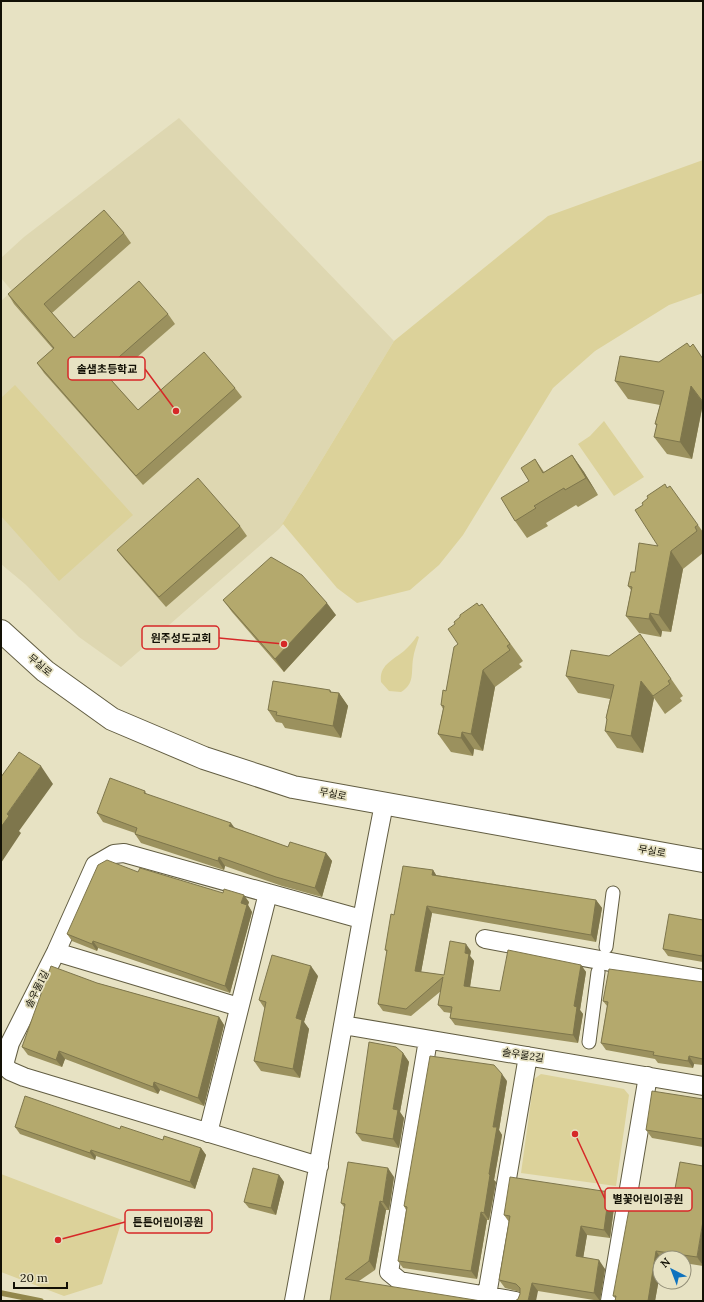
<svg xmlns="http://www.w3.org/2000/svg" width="704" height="1302" font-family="Lora,'Noto Sans KR',serif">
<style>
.built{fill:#ded7b1}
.green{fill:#dcd29a}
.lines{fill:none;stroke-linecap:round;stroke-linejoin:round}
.stream{stroke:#92874c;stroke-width:5.5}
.pedestrian-casing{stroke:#625d42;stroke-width:15}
.minor-casing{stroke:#625d42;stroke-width:20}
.tertiary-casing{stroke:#625d42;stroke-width:24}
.pedestrian{stroke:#fff;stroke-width:13}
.minor{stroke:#fff;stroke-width:18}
.tertiary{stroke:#fff;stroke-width:22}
.wall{fill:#9b915e}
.shaded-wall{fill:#7e764c}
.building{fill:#b4a96d;stroke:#7e764c}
.labels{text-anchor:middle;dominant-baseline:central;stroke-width:3.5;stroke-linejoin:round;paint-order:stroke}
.street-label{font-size:10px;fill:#121005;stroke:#e7e2c3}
.leader{fill:none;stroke:#d62828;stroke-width:1.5}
.callout-dot{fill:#d62828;stroke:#e7e2c3;stroke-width:1.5}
.callout{fill:#e7e2c3;stroke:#d62828;stroke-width:1.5}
.callout-label{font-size:11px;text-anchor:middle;font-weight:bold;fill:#121005}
</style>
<rect width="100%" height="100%" fill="#e7e2c3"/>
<path class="built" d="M179,118L394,341L309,481L279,529L121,667L79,637L25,584L1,564V301L12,291L1,278V258L24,237Z"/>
<path class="green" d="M703,160V293L669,305L595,351L553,388L463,535L439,565L410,590L357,603L337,588L283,524L279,529L309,481L394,341L548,216Z
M15,385L133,515L59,581L1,516V398Z
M604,421L644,477L614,496L578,444L590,436Z
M417,636L419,637C417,644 414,651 413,659C411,672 415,684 401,692L389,691L381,682C379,665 393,660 404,651C409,646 413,642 417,636Z
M541,1074L624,1089L629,1095L616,1186L521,1173L534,1079Z
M1,1174L122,1220L102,1284L64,1296L1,1272Z"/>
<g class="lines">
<path class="stream" d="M1,1293L41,1301"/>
<g class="pedestrian-casing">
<path id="pedestrian" d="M606,947L613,893
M589,1042L598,972"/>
</g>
<g class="minor-casing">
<path id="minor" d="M485,939L703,979
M56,952L239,1007
M343,1025L703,1086
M428,1040L389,1272L400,1281L516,1301
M208,1133L268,893
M319,1166L24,1077L10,1071L4,1065L10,1043L56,952L95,865L114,854L124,853L361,919
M487,1295L528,1056
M294,1301C325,1135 351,969 384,804
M610,1301L648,1076"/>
</g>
<g class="tertiary-casing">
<path id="tertiary" d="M1,631L45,671L112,719L204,758L293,787L703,861"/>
</g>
<use href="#pedestrian" class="pedestrian"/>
<use href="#minor" class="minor"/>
<use href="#tertiary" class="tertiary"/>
</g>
<path class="wall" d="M124,233L131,243L52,313L74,338L168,314L175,324L111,380L138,410L235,388L242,397L143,485L44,373L37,363L53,349L14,304L8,294Z
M690,347L703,359V404L692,459L667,454L654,437L657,426L655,424L660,405L628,399L615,381L659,362Z
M572,455L584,472L598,495L578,507L576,505L546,523L548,526L527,538L515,521L529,481L535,459L544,472Z
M698,525L703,532V553L683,569L671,632L662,631L661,637L639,633L626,616L631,590L628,586L635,572L658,546Z
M240,526L247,536L166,607L124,559L117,550Z
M223,600L336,615L284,672L232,612Z
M482,604L523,661L519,664L522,667L495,687L483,751L474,749L473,756L451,752L438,734L443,709L441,705L446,691L458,644L479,606Z
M640,634L683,696L680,698L682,701L665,714L654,698L643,753L617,748L605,731L607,721L606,718L610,699L578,693L566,676L609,656Z
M331,692L339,693L348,706L341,738L285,728L282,723L276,722L268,710Z
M145,791L147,795L235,828L288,847L326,853L332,861L322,897L282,886L225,866L224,870L141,843L135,834V833L103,822L97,813Z
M433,870L436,875L596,900L602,908L596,942L432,913L421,972L444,975L471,951L470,956L474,961L470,987L500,991L581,965L586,972L580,1010L583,1014L578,1043L455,1025L450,1018L451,1013L444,1012L438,1005L441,991L411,1016L383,1011L378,1004L387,952L385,950L394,915Z
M138,872L249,902L248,905L252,912L230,993L98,948L97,951L72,941L67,934Z
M703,920V962L668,956L663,949Z
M318,976L304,1022L309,1029L300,1078L261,1071L254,1061L265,1009L259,1000Z
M703,982V1065L694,1064L693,1068L658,1063L655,1059L606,1050L601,1043L607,1006L603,1001Z
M97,983L219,1017L224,1025L204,1106L160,1090L158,1094L65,1059L62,1067L28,1055L22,1047Z
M403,1053L409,1062L400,1112L404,1118L399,1148L362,1141L356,1133Z
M507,1081L499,1130L502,1135L494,1180L496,1182L489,1220H487L477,1279L403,1268L398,1261L406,1210L404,1206Z
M703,1099V1147L652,1138L646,1130Z
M15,1127L120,1129L163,1140L201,1148L206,1155L195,1189L96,1156L95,1160L20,1134Z
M279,1175L284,1182L276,1215L249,1208L244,1202Z
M394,1177L389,1210H386L375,1270L359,1281L330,1301L344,1207L341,1203Z
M609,1192L615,1200L610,1238L587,1235L583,1258L605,1269L600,1301L538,1291L518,1299L520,1294V1292L505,1288L499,1280L509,1222L504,1215Z
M671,1210L703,1266L684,1263V1258H660V1273L655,1301H615L616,1299L613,1296Z"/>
<path class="shaded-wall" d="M691,386L703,403L692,459L680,442Z
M572,455L584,472L598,495L586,478Z
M671,551L683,569L671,632L659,615Z
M327,603L336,615L284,672L275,659Z
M650,613L662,631L661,637L649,619Z
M483,670L495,687L483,751L471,734Z
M641,681L654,698L643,753L631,736Z
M330,690L337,701L339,693L348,706L341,738L333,726L330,692Z
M462,732L474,749L473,756L461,738Z
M41,766L53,784L19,831L21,833L1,863V827L7,814Z
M231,823L237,831L229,826Z
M326,853L332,861L322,897L315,888Z
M219,857L225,866L224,870L218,861Z
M433,870L438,878L432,875Z
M244,895L249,902L248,905L252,912L230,993L225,986L241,903Z
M596,900L602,908L596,942L591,935Z
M427,906L432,913L420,978L415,971Z
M93,941L98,948L97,951L92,944Z
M466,944L471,951L470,956L474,961L469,993L464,986L465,953Z
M581,965L586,972L580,1010L583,1014L578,1043L573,1035L574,1006Z
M311,966L318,976L304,1022L309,1029L300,1078L293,1069L296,1018Z
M219,1017L224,1025L204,1106L198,1098Z
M59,1051L65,1059L62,1067L56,1060Z
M403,1053L409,1062L400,1112L404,1118L399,1148L393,1139V1109Z
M689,1056L694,1064L693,1068L688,1061Z
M502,1074L507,1081L499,1130L502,1135L494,1180L496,1182L489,1220L484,1213L489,1174L493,1127Z
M154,1082L160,1090L158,1094L153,1087Z
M201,1148L206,1155L195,1189L190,1182Z
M91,1150L96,1156L95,1160L90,1153Z
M388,1168L394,1177L389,1210L383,1202Z
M279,1175L284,1182L276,1215L271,1208Z
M609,1192L615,1200L610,1238L604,1230Z
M380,1201L386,1210L375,1270L369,1261Z
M481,1212L487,1220L477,1279L471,1271Z
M703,1221V1266L697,1257Z
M581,1226L587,1235L582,1265L576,1256Z
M656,1251L661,1258H660V1273L655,1301H648Z
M599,1260L605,1269L600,1301L594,1293Z
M532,1283L538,1291L536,1301H528Z"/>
<path class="building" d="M104,210L124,233L44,304L74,338L139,281L168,314L103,371L138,410L204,352L235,388L136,476L37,363L54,348L8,294Z
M687,343L690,347L693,344L703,359V402L691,386L680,442L654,437L657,424H655L664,391L615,381L620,356L659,362Z
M572,455L586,478L565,490L564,488L534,506L536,508L515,521L501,498L529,481L521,468L535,459L543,473Z
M198,478L240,526L159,597L117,550Z
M665,484L667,488L670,486L698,525L695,527L697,531L671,551L659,615L650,613L649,619L626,616L632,587L628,586L631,572H635L639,543L658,546L635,510L643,505L642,503L648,498L647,496Z
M271,557L302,575L327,603L275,659L223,600Z
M477,603L479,606L482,604L510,644L507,646L510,650L483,670L471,734L462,732L461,738L438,734L444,706L441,705L443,690L446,691L454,647L458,644L448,629L455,624L454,622L460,617V615Z
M640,634L671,679L668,681L670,684L653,696L641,681L631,736L605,731L607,719L606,718L614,685L566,676L571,650L609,656Z
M273,681L330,690V692L339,693L333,726L276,715L277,712L268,710Z
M19,752L41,766L7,814L9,816L1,827V777Z
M110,778L145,791L144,793L231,823L229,826L288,847L290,842L326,853L315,888L276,877L219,857L218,861L135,834L137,828L97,813Z
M107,860L138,872L140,868L223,893L224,889L244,895L241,903L247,905L225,986L93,941L92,944L67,934L98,865Z
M403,866L433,870L432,875L596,900L591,935L427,906L415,971L444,975L450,941L466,944L465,953L469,954L464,986L500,991L508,950L581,965L574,1006L577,1007L573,1035L450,1018L452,1007L438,1005L443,977L406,1009L378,1004L387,950H385L391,914L394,915Z
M669,914L703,920V950L702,956L663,949Z
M272,955L311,966L296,1018L302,1020L293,1069L254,1061L266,1002L259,1000Z
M51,966L97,983L219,1017L198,1098L154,1082L153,1087L59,1051L56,1060L22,1047Z
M609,969L703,982V1059L689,1056L688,1061L653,1055L654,1052L601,1043L608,1002L603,1001Z
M369,1042L396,1047L403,1053L393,1109L398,1110L393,1139L356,1133Z
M430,1056L494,1065L502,1074L493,1127H497L489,1174L490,1175L484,1213L481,1212L471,1271L398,1261L407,1207L404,1206Z
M652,1091L703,1099V1139L646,1130Z
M25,1096L120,1129L121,1126L163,1140L164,1136L201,1148L190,1182L91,1150L90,1153L15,1127Z
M348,1162L388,1168L383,1202L380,1201L369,1261L345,1279L481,1301H330L345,1204L341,1203Z
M680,1162L703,1166V1221L697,1257L656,1251L648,1301H615L616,1296H613L630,1204L671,1210Z
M253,1168L279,1175L271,1208L244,1202Z
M510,1177L609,1192L604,1230L581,1226L576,1256L599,1260L594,1293L532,1283L528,1301H515L518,1299L520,1294V1288L516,1284L499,1280L510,1216L504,1215Z"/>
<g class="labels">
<g class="street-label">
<text transform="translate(40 665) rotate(40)">무실로</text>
<text transform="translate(333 794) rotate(11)">무실로</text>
<text transform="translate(652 851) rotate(10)">무실로</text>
<text transform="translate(37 989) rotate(-64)">솔우물1길</text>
<text transform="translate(523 1055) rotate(9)">솔우물2길</text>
</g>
</g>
<path class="leader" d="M176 411L145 369M284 644L219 638M575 1134L605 1199M58 1240L125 1222"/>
<g class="callout-dot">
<circle cx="176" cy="411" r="4"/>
<circle cx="284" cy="644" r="4"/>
<circle cx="575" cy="1134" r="4"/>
<circle cx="58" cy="1240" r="4"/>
</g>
<g class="callout">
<rect x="68" y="357" width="77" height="23" rx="4"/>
<rect x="142" y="626" width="77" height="23" rx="4"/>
<rect x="605" y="1188" width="87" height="23" rx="4"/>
<rect x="125" y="1210" width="87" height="23" rx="4"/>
</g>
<g class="callout-label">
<text x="107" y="373">솔샘초등학교</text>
<text x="181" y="642">원주성도교회</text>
<text x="648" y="1203">별꽃어린이공원</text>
<text x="168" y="1226">튼튼어린이공원</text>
</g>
<rect width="704" height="1302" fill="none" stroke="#121005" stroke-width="4"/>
<g transform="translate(672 1270) rotate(318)"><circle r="19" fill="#e7e2c3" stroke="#928e77"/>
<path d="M0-3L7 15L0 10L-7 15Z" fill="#0e72be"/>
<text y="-6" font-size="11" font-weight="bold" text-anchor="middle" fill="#121005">N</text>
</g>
<path d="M14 1282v6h53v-6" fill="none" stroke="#121005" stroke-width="2"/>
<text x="20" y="1282" font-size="12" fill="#121005" stroke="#e7e2c3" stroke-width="3" paint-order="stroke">20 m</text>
</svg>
